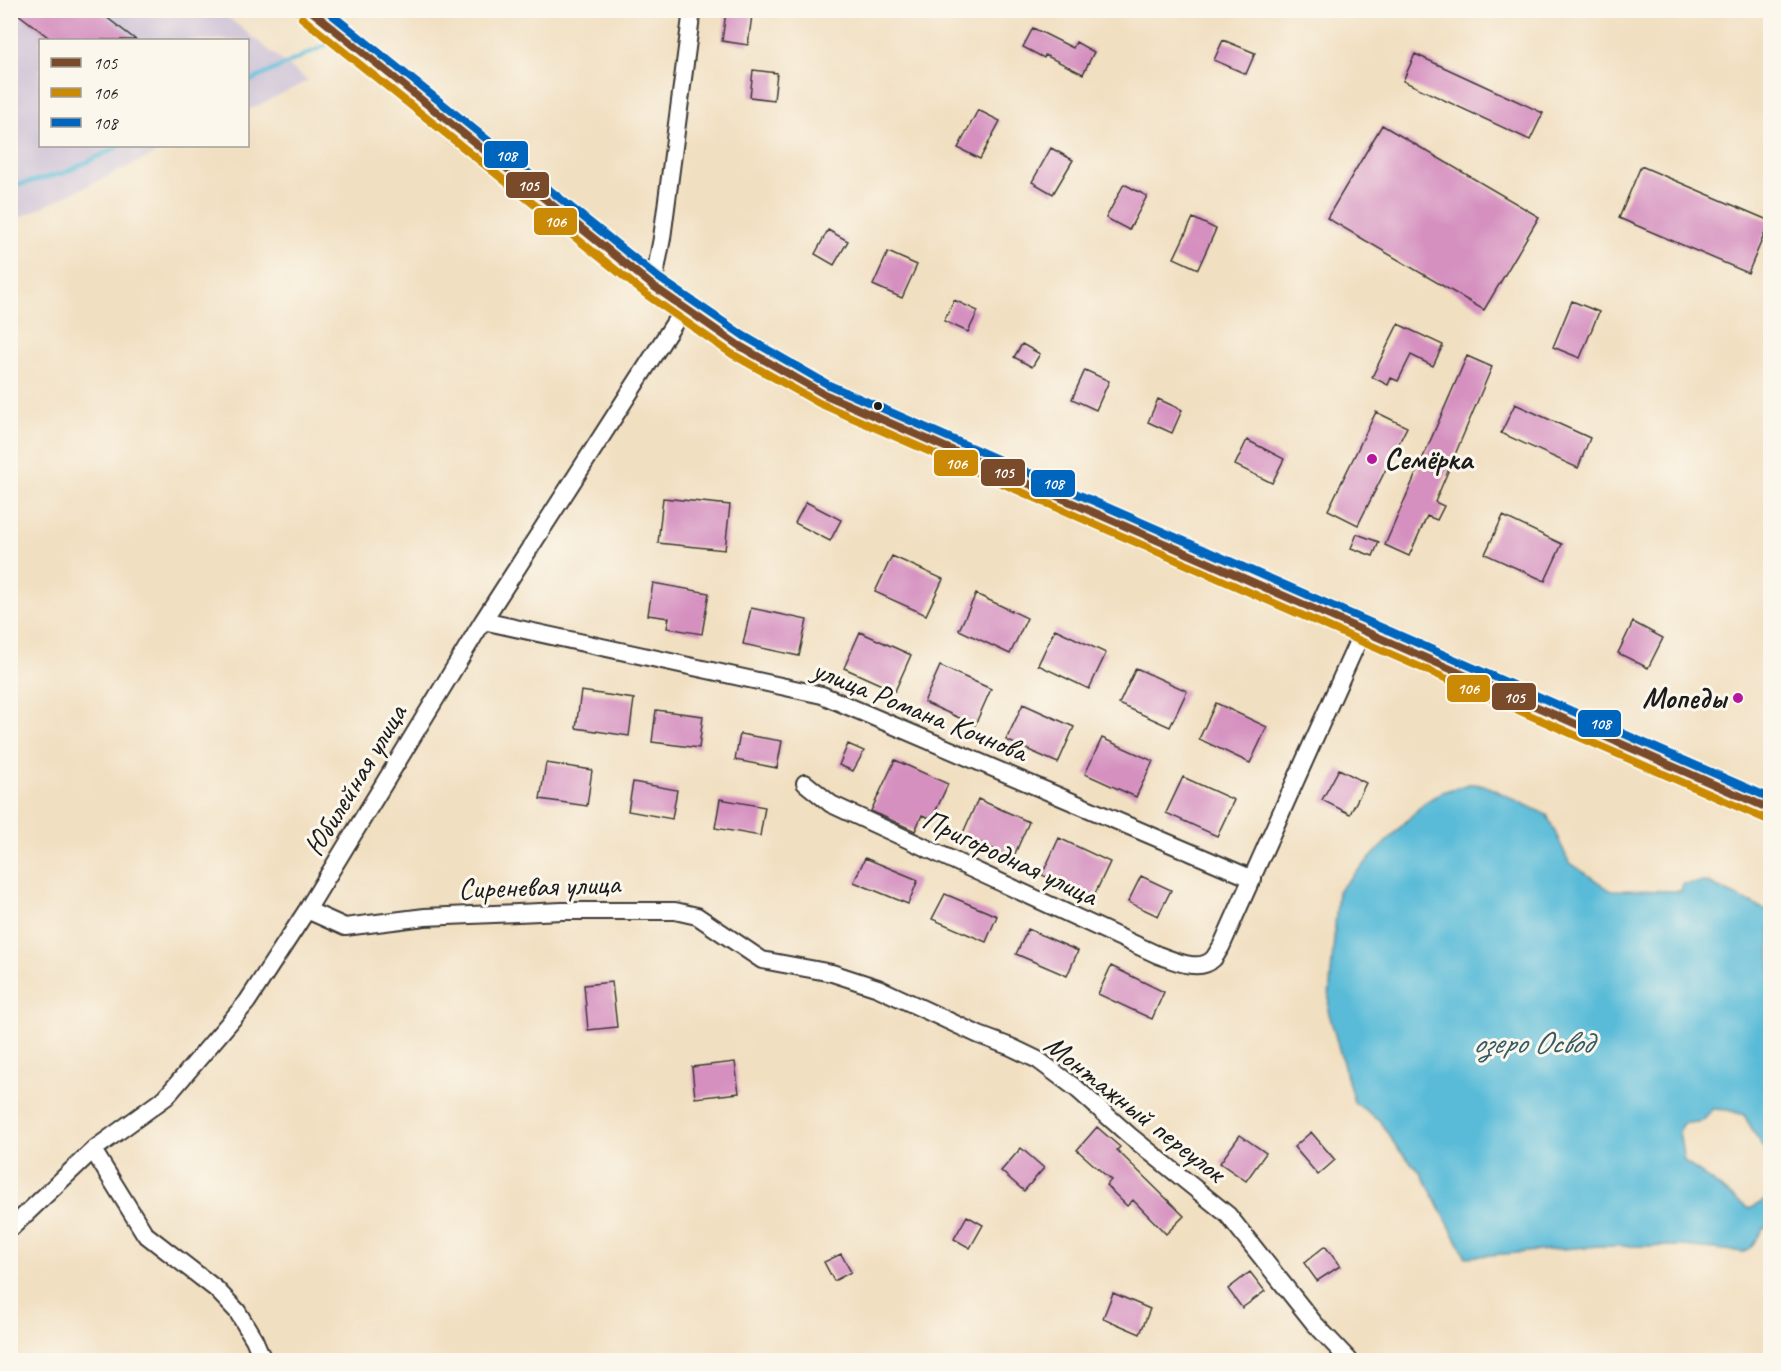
<svg xmlns="http://www.w3.org/2000/svg" width="1781" height="1371" font-family="Caveat,sans-serif">
<style>
.industrial{fill:#cbbfd5}
.water{fill:#5abbd8;stroke:#3b6c7a;stroke-width:1.5}
.lines{fill:none;stroke-linecap:round;stroke-linejoin:round}
.stream{stroke:#5abbd8;stroke-width:4.5}
.building{fill:#d590c0}
.minor-casing{stroke:#3c3935;stroke-width:20}
.highway-casing{stroke:#3c3935;stroke-width:27}
.minor{stroke:#fff;stroke-width:16}
.highway{stroke:#f8bd88;stroke-width:24}
.bus-1-casing{stroke:#fbf7ec;stroke-width:12}
.bus-2-casing{stroke:#fbf7ec;stroke-width:12}
.bus-3-casing{stroke:#fbf7ec;stroke-width:12}
.bus-1{stroke:#7a4b2a;stroke-width:8}
.bus-2{stroke:#cb8a06;stroke-width:8}
.bus-3{stroke:#0065bd;stroke-width:8}
.bus-dot{fill:#1c1c1c;stroke:#fbf7ec;stroke-width:2}
.poi-dot{fill:#b5179e;stroke:#fbf7ec;stroke-width:2}
.labels{text-anchor:middle;dominant-baseline:central;stroke-width:6;stroke-linejoin:round;paint-order:stroke}
.poi-label{font-size:30px;font-weight:bold;fill:#1c1c1c;stroke:#fbf7ec;text-anchor:start}
.street-label{font-size:30px;fill:#1c1c1c;stroke:#fbf7ec}
.water-label{font-size:32px;font-style:italic;fill:#355c67;stroke:#fbf7ec}
.line-badge{stroke:#fbf7ec;stroke-width:2}
.badge-label{font-size:16px;text-anchor:middle;font-weight:bold;fill:#fff}
</style>
<rect width="100%" height="100%" fill="#fbf7ec"/>
<filter id="ink" filterUnits="userSpaceOnUse"><feTurbulence type="fractalNoise" baseFrequency=".0167" numOctaves="2"/><feDisplacementMap in="SourceGraphic" scale="12" xChannelSelector="R" yChannelSelector="G"/><feConvolveMatrix kernelMatrix="1 2 1 2 8 2 1 2 1" color-interpolation-filters="sRGB"/></filter>
<filter id="wash" filterUnits="userSpaceOnUse"><feTurbulence type="fractalNoise" baseFrequency=".008" numOctaves="4" result="noise"/><feDisplacementMap in="SourceGraphic" scale="24" xChannelSelector="R" yChannelSelector="G"/><feGaussianBlur stdDeviation="1.35" result="paint"/><feColorMatrix in="noise" values="0 0 0 0 0 0 0 0 0 0 0 0 0 0 0 0 0 1.4 0 .05"/><feComposite in="paint" operator="in"/></filter>
<g filter="url(#wash)">
<rect width="100%" height="100%" fill="#f1dfc1"/>
<path class="industrial" d="M10,11H220L308,81L248,110V40H40V146H172L19,218L10,212Z"/>
<path class="water" d="M1469,784L1484,785L1547,815L1569,862L1610,890L1681,891L1683,884L1706,882L1770,912V1160L1744,1115L1728,1110L1712,1109L1703,1121L1682,1124L1679,1132L1684,1161L1749,1209L1764,1201L1770,1193V1228H1764L1751,1247L1744,1252L1685,1246H1599L1466,1257L1421,1173L1398,1149L1379,1120L1354,1102L1328,1010L1338,891L1424,803L1442,792Z"/>
<g class="lines">
<path class="stream" d="M248,82L326,45
M10,187L64,173L120,146"/>
</g>
<g id="blocks">
<path class="building" d="M13,10H97L136,40H52Z
M726,12L752,15L748,45L722,41Z
M1033,28L1073,48L1076,42L1094,52L1083,74L1045,55L1044,58L1023,47Z
M1223,40L1255,53L1246,74L1214,60Z
M1415,54L1543,113L1530,140L1403,81Z
M753,70L777,73L774,100L750,97Z
M978,110L1000,121L980,159L958,148Z
M1382,125L1539,217L1484,310L1327,218Z
M1051,148L1073,160L1053,194L1032,182Z
M1641,166L1770,221L1748,273L1619,218Z
M1124,184L1147,196L1129,230L1106,218Z
M1193,218L1216,229L1198,269L1174,258Z
M828,230L848,241L834,265L815,254Z
M888,252L917,265L902,298L873,285Z
M954,300L978,311L968,332L944,321Z
M1572,301L1599,312L1580,358L1553,347Z
M1398,324L1443,345L1433,366L1411,355L1398,381L1391,378L1388,385L1372,377Z
M1022,344L1040,354L1032,367L1014,357Z
M1467,356L1492,367L1435,502L1444,506L1437,520L1427,516L1409,556L1385,545Z
M1085,370L1109,381L1096,410L1072,399Z
M1158,399L1182,410L1172,433L1148,422Z
M1515,404L1590,438L1578,468L1501,433Z
M1376,412L1407,427L1358,525L1328,510Z
M1247,440L1284,459L1272,483L1235,465Z
M663,498L730,505L725,550L658,543Z
M806,502L841,520L830,541L795,523Z
M1503,516L1562,544L1545,581L1485,554Z
M1357,534L1379,542L1373,556L1351,548Z
M892,556L943,579L926,615L875,592Z
M653,583L709,593L702,634L667,628L669,618L648,615Z
M976,594L1027,618L1010,654L959,630Z
M751,608L807,620L799,656L743,644Z
M1633,622L1663,638L1648,668L1618,653Z
M1055,629L1106,653L1089,689L1038,665Z
M860,632L911,655L895,691L844,668Z
M940,666L991,689L975,725L924,702Z
M1136,668L1187,691L1170,727L1119,704Z
M581,691L634,699L629,736L576,728Z
M1216,703L1267,727L1250,763L1199,739Z
M1023,704L1074,727L1058,763L1006,740Z
M656,710L703,716L699,748L652,742Z
M740,734L782,741L777,768L735,760Z
M1102,738L1153,761L1136,797L1085,774Z
M848,744L864,751L853,771L839,765Z
M895,760L948,784L932,819L922,815L915,831L871,811Z
M546,763L592,770L587,806L540,799Z
M1339,769L1366,783L1350,814L1322,800Z
M1183,777L1234,800L1217,836L1166,813Z
M633,782L677,790L672,819L628,811Z
M720,799L765,807L760,836L715,828Z
M978,799L1029,822L1013,858L962,835Z
M1059,838L1110,862L1093,898L1042,875Z
M865,858L918,880L908,904L854,882Z
M1141,876L1171,890L1158,916L1128,902Z
M945,894L997,916L986,942L932,919Z
M1028,929L1078,951L1067,976L1016,954Z
M1111,966L1164,992L1152,1019L1098,994Z
M612,982L617,1027L588,1030L584,985Z
M735,1062L739,1093L695,1098L692,1067Z
M1097,1127L1120,1147L1117,1150L1184,1216L1166,1234L1133,1200L1127,1206L1106,1185L1111,1180L1077,1150Z
M1311,1132L1335,1160L1318,1175L1294,1147Z
M1240,1135L1266,1153L1246,1181L1220,1163Z
M1021,1148L1044,1168L1024,1191L1001,1171Z
M967,1216L983,1225L970,1248L954,1239Z
M1325,1246L1340,1266L1317,1281L1304,1263Z
M841,1254L851,1272L834,1281L824,1262Z
M1250,1272L1265,1291L1242,1308L1228,1289Z
M1113,1293L1150,1309L1140,1334L1103,1318Z"/>
</g>
</g>
<g filter="url(#ink)">
<use href="#blocks" fill-opacity="0" stroke="#3c3935" stroke-width="1.5"/>
<g class="lines">
<g class="minor-casing">
<path id="minor" d="M653,286L662,238L692,10
M483,621L822,695L1253,879
M805,783L831,804L1158,955C1173,960 1199,973 1213,959C1216,956 1218,951 1221,947L1362,632
M307,910L345,927L425,917L562,911H675L697,916L762,960L832,973L878,988L979,1035L1011,1047L1038,1060L1077,1089L1130,1136L1228,1215L1314,1323L1349,1360
M93,1150L145,1234L216,1289L237,1311L254,1339L263,1360
M10,1229L93,1150L166,1097L247,1002L307,910L483,621L684,308"/>
</g>
<g class="highway-casing">
<path id="highway" d="M309,10L653,286L738,345L824,394L1770,809"/>
</g>
<use href="#minor" class="minor"/>
<use href="#highway" class="highway"/>
<g class="bus-1-casing">
<path id="bus-1" d="M310,10L653,286L738,345L824,394L1770,809"/>
</g>
<g class="bus-2-casing">
<path id="bus-2" d="M302,18L647,295L732,354L819,403L1766,819"/>
</g>
<g class="bus-3-casing">
<path id="bus-3" d="M326,10L659,278L744,336L829,385L1770,798"/>
</g>
<use href="#bus-1" class="bus-1"/>
<use href="#bus-2" class="bus-2"/>
<use href="#bus-3" class="bus-3"/>
</g>
</g>
<circle class="bus-dot" cx="878" cy="406" r="5"/>
<g class="poi-dot">
<circle cx="1372" cy="459" r="6"/>
<circle cx="1738" cy="698" r="6"/>
</g>
<g class="labels">
<g class="poi-label">
<text x="1384" y="459">Семёрка</text>
<text x="1726" y="698" text-anchor="end">Мопеды</text>
</g>
<g class="street-label">
<text transform="translate(920 710) rotate(22)">улица Романа Кочнова</text>
<text transform="translate(355 780) rotate(-59)">Юбилейная улица</text>
<text transform="translate(1010 857) rotate(25)">Пригородная улица</text>
<text transform="translate(539 886) rotate(-2)">Сиреневая улица</text>
<text transform="translate(1135 1108) rotate(38)">Монтажный переулок</text>
</g>
<g class="water-label">
<text x="1532" y="1042">озеро Освод</text>
</g>
</g>
<g class="line-badge">
<rect x="483" y="140" width="46" height="29" rx="6" fill="#0065bd"/>
<rect x="505" y="171" width="45" height="28" rx="6" fill="#7a4b2a"/>
<rect x="533" y="207" width="45" height="29" rx="6" fill="#cb8a06"/>
<rect x="933" y="449" width="46" height="28" rx="6" fill="#cb8a06"/>
<rect x="980" y="458" width="46" height="29" rx="6" fill="#7a4b2a"/>
<rect x="1030" y="469" width="46" height="29" rx="6" fill="#0065bd"/>
<rect x="1446" y="674" width="45" height="29" rx="6" fill="#cb8a06"/>
<rect x="1491" y="682" width="46" height="29" rx="6" fill="#7a4b2a"/>
<rect x="1577" y="709" width="45" height="29" rx="6" fill="#0065bd"/>
</g>
<g class="badge-label">
<text x="506" y="161">108</text>
<text x="528" y="191">105</text>
<text x="555" y="227">106</text>
<text x="956" y="469">106</text>
<text x="1003" y="478">105</text>
<text x="1053" y="489">108</text>
<text x="1468" y="694">106</text>
<text x="1514" y="703">105</text>
<text x="1600" y="729">108</text>
</g>
<rect width="1781" height="1371" fill="none" stroke="#fbf7ec" stroke-width="36"/>
<rect x="39" y="39" width="210" height="108" fill="#fbf7ec" stroke="#a29f99" stroke-width="1.5"/>
<rect x="51" y="58" width="30" height="9" fill="#7a4b2a" stroke="#a29f99" stroke-width="1.5"/>
<text x="93" y="69" font-size="18" fill="#1c1c1c">105</text>
<rect x="51" y="88" width="30" height="9" fill="#cb8a06" stroke="#a29f99" stroke-width="1.5"/>
<text x="93" y="99" font-size="18" fill="#1c1c1c">106</text>
<rect x="51" y="118" width="30" height="9" fill="#0065bd" stroke="#a29f99" stroke-width="1.5"/>
<text x="93" y="129" font-size="18" fill="#1c1c1c">108</text>
</svg>
